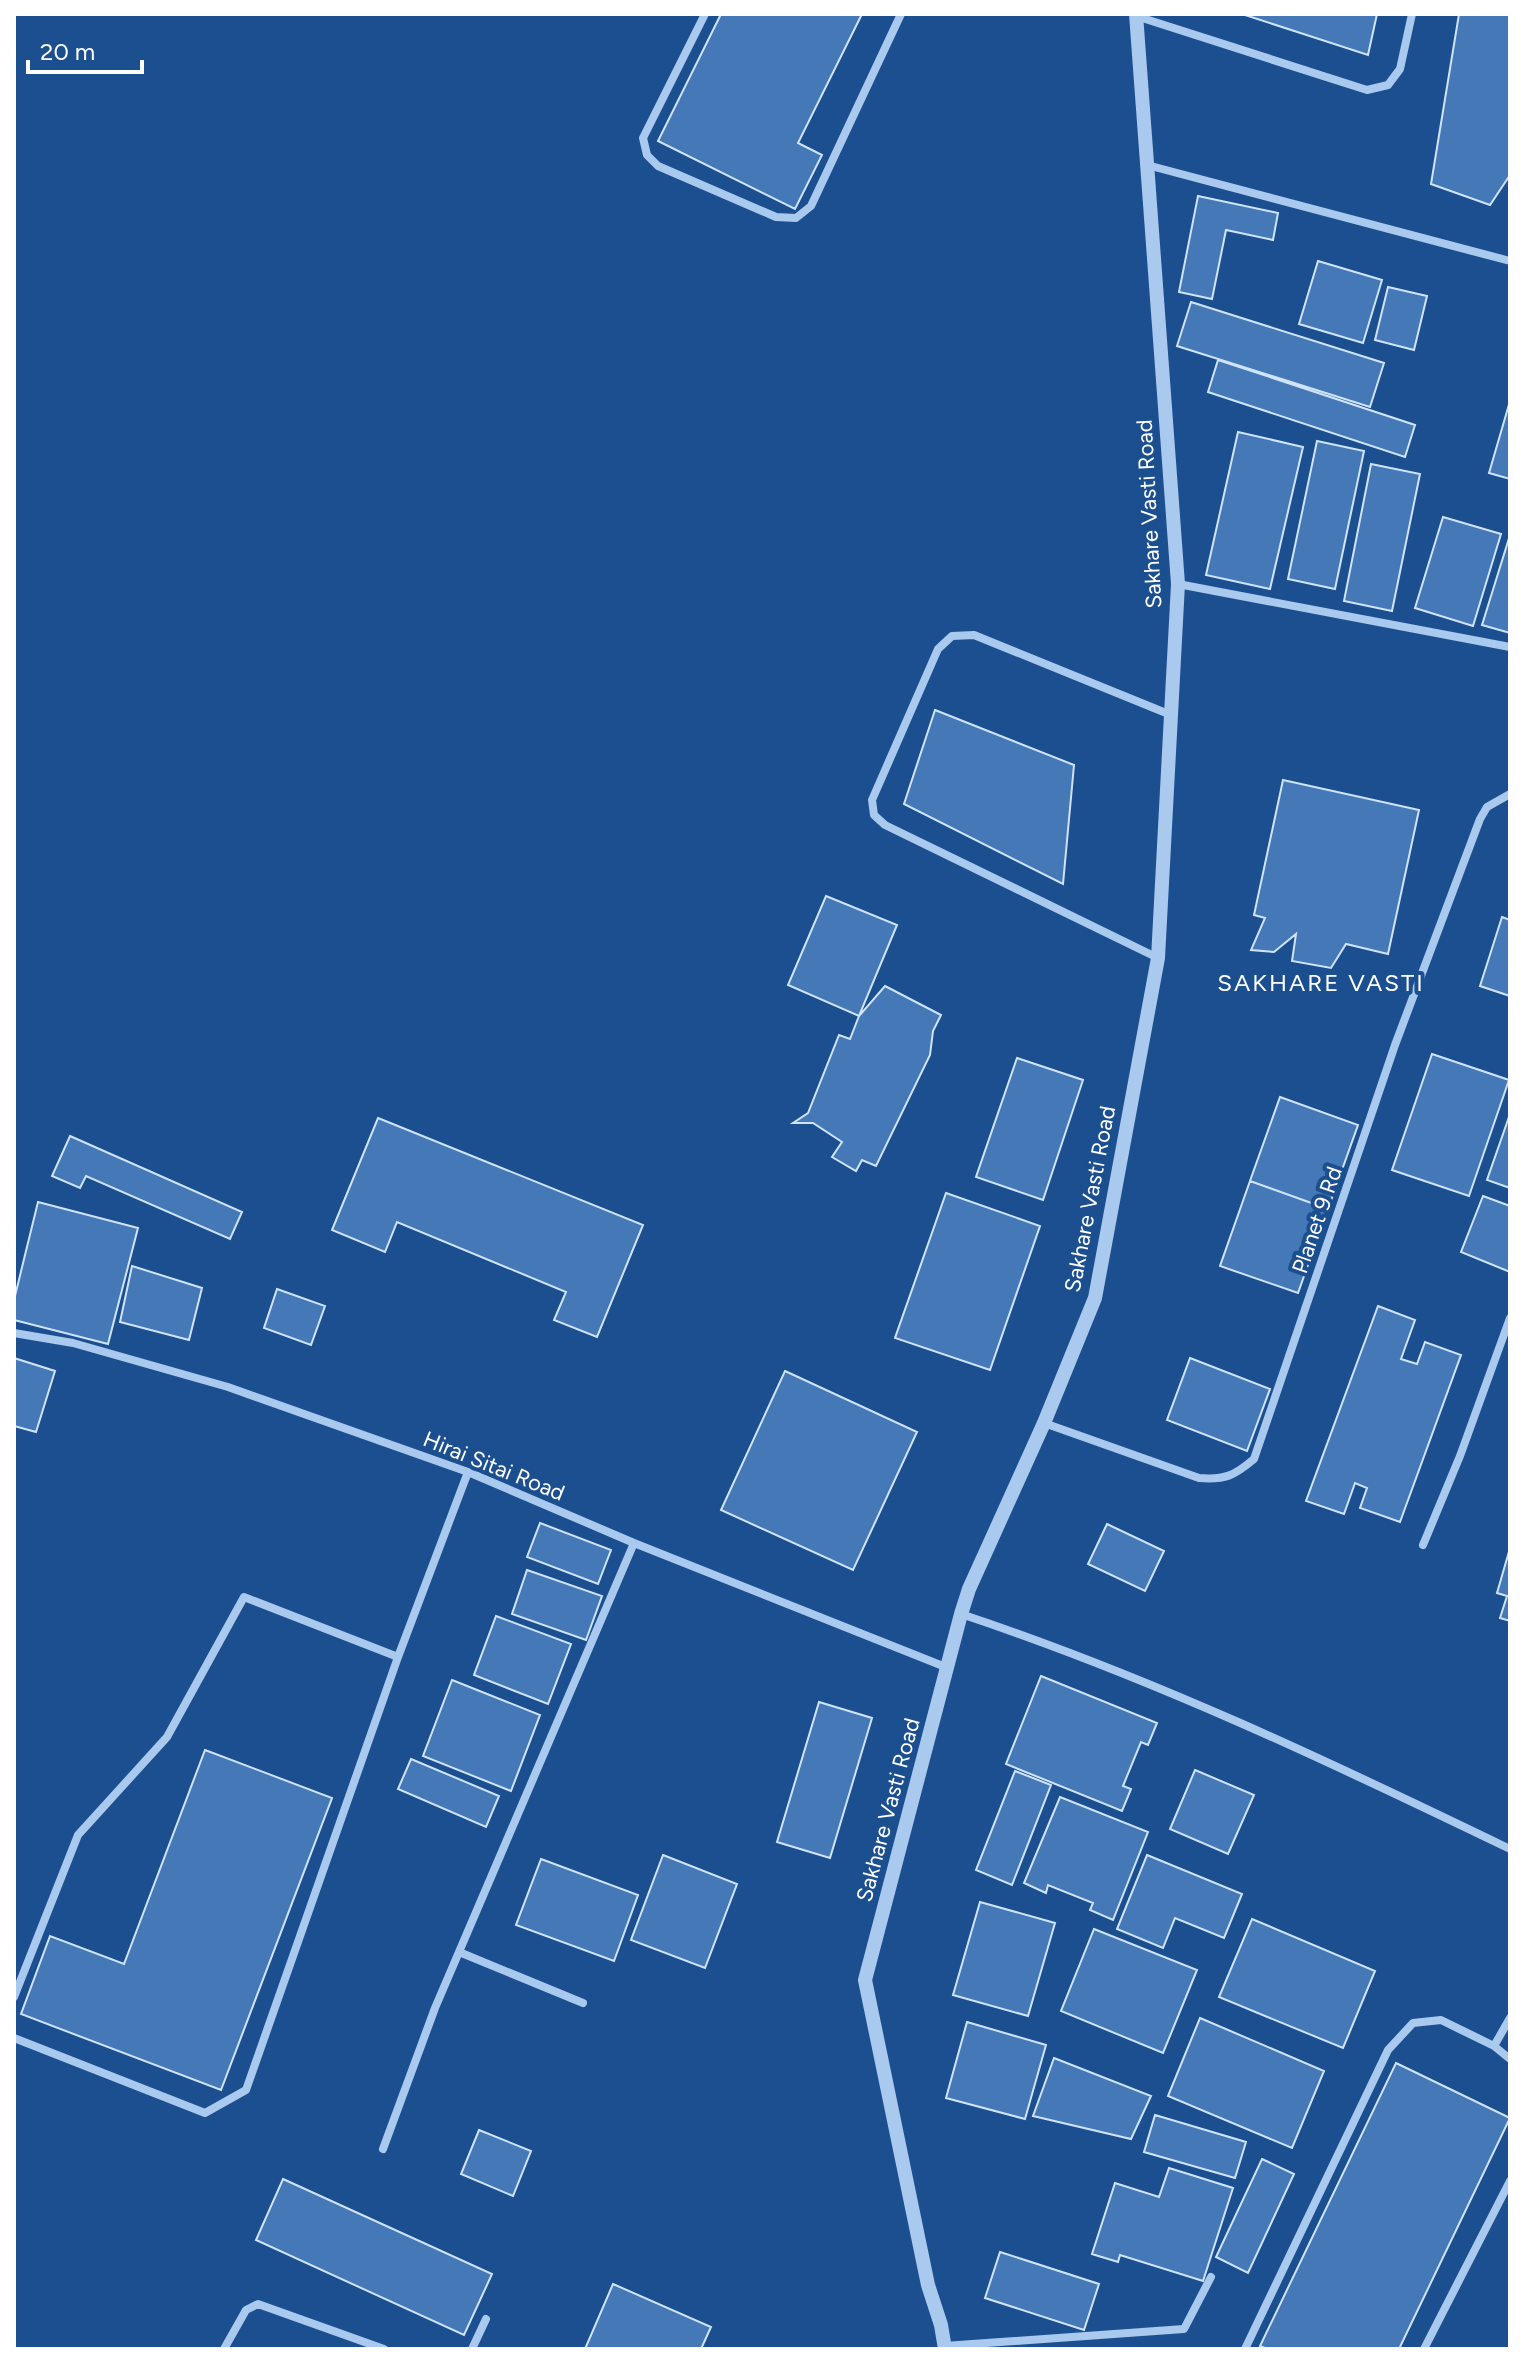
<svg xmlns="http://www.w3.org/2000/svg" width="1524" height="2363" font-family="Figtree,sans-serif">
<style>
.building{fill:#4478b7;stroke:#cfe3fa;stroke-width:2}
.lines{fill:none;stroke-linecap:round;stroke-linejoin:round}
.minor{stroke:#a9c9ee;stroke-width:8}
.tertiary{stroke:#a9c9ee;stroke-width:14}
.labels{text-anchor:middle;dominant-baseline:central;stroke-width:8;stroke-linejoin:round;paint-order:stroke}
.street-label{font-size:22px;fill:#fff;stroke:#1b4f8f}
.neighbourhood-label{font-size:24px;letter-spacing:2px;fill:#fff;stroke:#1b4f8f}
</style>
<rect width="100%" height="100%" fill="#1b4f8f"/>
<path class="building" d="M721,14H862L798,143L822,155L795,209L658,141Z
M1242,14H1377L1368,55Z
M1459,14H1510V175L1490,205L1431,184Z
M1198,196L1278,213L1273,240L1226,230L1212,299L1179,292Z
M1318,261L1382,280L1363,343L1299,324Z
M1388,287L1427,296L1414,350L1375,340Z
M1191,302L1384,363L1370,407L1177,346Z
M1218,360L1415,425L1405,457L1208,392Z
M1510,401V479L1489,473Z
M1238,432L1303,447L1270,589L1206,575Z
M1317,441L1364,451L1335,589L1288,579Z
M1371,464L1420,474L1392,611L1344,601Z
M1443,517L1501,534L1473,626L1415,608Z
M1510,535V633L1482,625Z
M935,710L1074,765L1063,884L904,804Z
M1283,780L1419,810L1388,954L1346,944L1331,968L1292,961L1296,934L1274,952L1251,950L1265,918L1254,915Z
M826,896L897,925L859,1016L788,985Z
M1502,917L1510,920V996L1480,986Z
M885,986L941,1015L933,1031L930,1055L876,1166L862,1160L856,1171L832,1157L842,1142L813,1123H793L808,1113L839,1035L850,1039L859,1016Z
M1432,1054L1509,1080L1469,1196L1392,1170Z
M1017,1058L1083,1080L1043,1200L976,1177Z
M1280,1097L1358,1125L1328,1209L1250,1181Z
M1510,1114V1188L1487,1180Z
M378,1118L643,1225L597,1337L554,1320L566,1292L397,1222L385,1252L332,1230Z
M70,1136L242,1212L230,1239L86,1176L80,1188L52,1176Z
M1250,1181L1328,1209L1298,1293L1220,1266Z
M946,1193L1040,1226L990,1370L895,1338Z
M1483,1196L1510,1206V1272L1461,1252Z
M38,1202L138,1228L108,1344L14,1320V1300Z
M132,1266L202,1288L189,1340L120,1322Z
M277,1289L325,1306L311,1345L264,1328Z
M1378,1306L1415,1320L1401,1359L1417,1364L1425,1342L1461,1355L1400,1522L1360,1508L1367,1488L1355,1483L1344,1514L1306,1501Z
M14,1358L55,1371L36,1432L14,1426Z
M1190,1358L1270,1389L1247,1451L1167,1420Z
M785,1371L917,1432L853,1570L721,1510Z
M540,1523L611,1550L598,1584L527,1557Z
M1107,1524L1164,1551L1145,1591L1088,1564Z
M1510,1548V1621L1500,1618L1507,1596L1497,1593Z
M527,1570L602,1596L586,1640L512,1614Z
M496,1616L571,1644L548,1704L474,1675Z
M1041,1676L1157,1723L1148,1745L1141,1742L1123,1786L1131,1789L1122,1811L1006,1764Z
M452,1680L540,1715L511,1791L423,1756Z
M819,1702L872,1718L830,1858L777,1842Z
M205,1750L332,1798L221,2090L21,2014L50,1936L124,1964Z
M411,1759L499,1796L486,1827L398,1789Z
M1195,1770L1254,1795L1228,1854L1170,1829Z
M1015,1771L1051,1785L1012,1885L976,1870Z
M1060,1797L1148,1832L1113,1920L1090,1910L1093,1903L1048,1885L1046,1893L1024,1883Z
M663,1855L737,1884L705,1968L631,1940Z
M1147,1855L1242,1894L1224,1938L1175,1918L1163,1948L1117,1929Z
M541,1859L638,1895L614,1961L516,1925Z
M980,1902L1055,1923L1028,2016L953,1995Z
M1252,1919L1375,1971L1343,2048L1219,1997Z
M1094,1929L1197,1970L1163,2053L1061,2011Z
M1200,2018L1324,2071L1292,2148L1168,2096Z
M967,2022L1046,2045L1025,2119L946,2098Z
M1054,2058L1151,2096L1131,2139L1033,2116Z
M1396,2063L1510,2118L1399,2349H1267L1260,2346Z
M1155,2115L1246,2142L1235,2178L1144,2152Z
M479,2130L531,2151L513,2196L461,2174Z
M1262,2159L1294,2174L1248,2273L1216,2257Z
M1169,2168L1233,2188L1203,2281L1120,2255L1118,2262L1092,2254L1115,2183L1159,2197Z
M283,2179L492,2274L464,2335L256,2240Z
M1000,2252L1099,2284L1084,2330L985,2298Z
M613,2284L711,2327L701,2349H585Z"/>
<g class="lines">
<path class="minor" d="M705,14L643,138L647,155L658,166L776,217L796,218L811,206L901,14
M1136,16L1367,90L1388,85L1400,69L1412,14
M1147,165L1510,261
M1178,584L1510,647
M1158,958L885,825L874,815L872,800L938,649L952,636L974,635L1171,715
M14,1333L73,1343L228,1387L468,1472L634,1543L948,1668
M1044,1423L1199,1478C1225,1480 1234,1476 1254,1459L1395,1045L1480,819L1487,807L1510,794
M1423,1545L1460,1456L1510,1318
M961,1614C1151,1677 1330,1762 1510,1849
M459,1952L583,2003
M14,1997L78,1835L167,1737L244,1597L398,1657
M14,2038L205,2113L246,2090L398,1657L468,1472
M1494,2046L1510,2059
M383,2149L435,2008L634,1543
M944,2346L1184,2329L1211,2277
M224,2349L246,2310L258,2304L384,2349
M472,2349L486,2319
M1245,2349L1388,2050L1413,2023L1441,2020L1494,2046L1510,2018
M1424,2349L1510,2181"/>
<path class="tertiary" d="M945,2349L941,2325L928,2285L865,1980L961,1614L969,1589L1044,1423L1095,1298L1158,958L1178,584L1136,14"/>
</g>
<g class="labels">
<g class="street-label">
<text transform="translate(1149 514) rotate(-93)">Sakhare Vasti Road</text>
<text transform="translate(1090 1199) rotate(-79)">Sakhare Vasti Road</text>
<text transform="translate(1317 1220) rotate(-71)">Planet 9 Rd</text>
<text transform="translate(494 1466) rotate(22)">Hirai Sitai Road</text>
<text transform="translate(888 1810) rotate(-75)">Sakhare Vasti Road</text>
</g>
<g class="neighbourhood-label">
<text x="1321" y="982">SAKHARE VASTI</text>
</g>
</g>
<rect width="1524" height="2363" fill="none" stroke="#ffffff" stroke-width="32"/>
<path d="M28 60v12h114v-12" fill="none" stroke="#ffffff" stroke-width="4"/>
<text x="40" y="60" font-size="24" fill="#ffffff" stroke="#1b4f8f" stroke-width="6" paint-order="stroke">20 m</text>
</svg>
